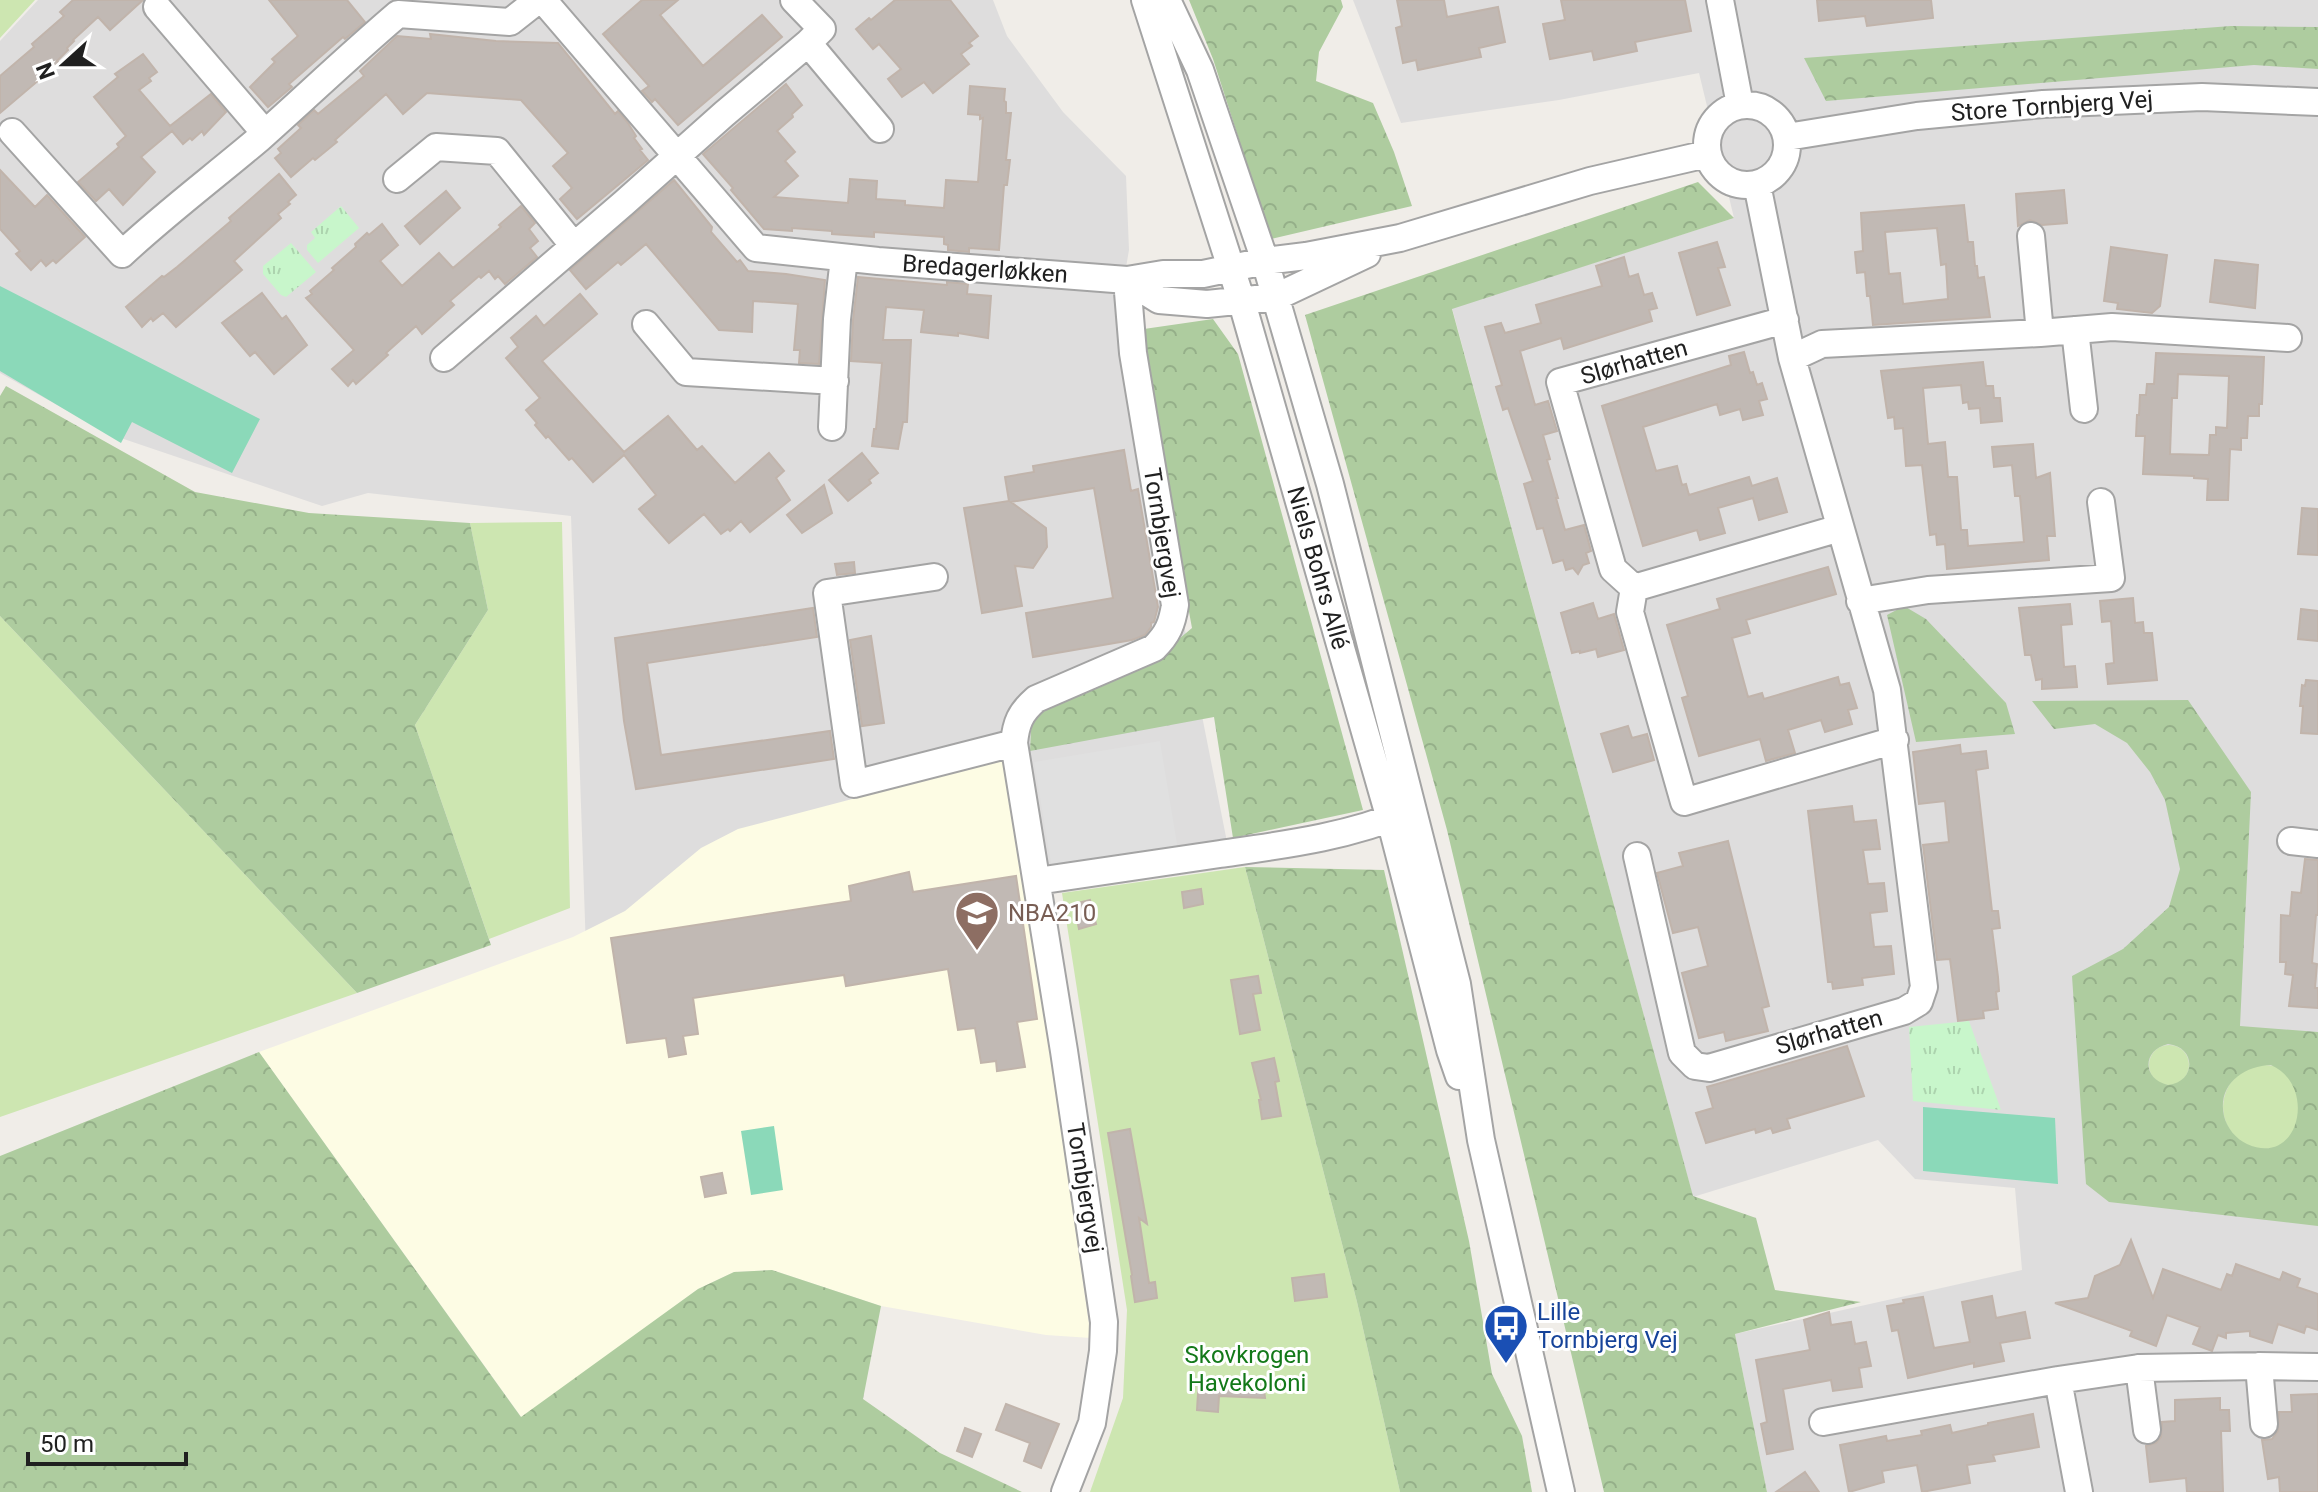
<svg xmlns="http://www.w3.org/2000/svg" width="2318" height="1492" font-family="Roboto,sans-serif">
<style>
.residential{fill:#dedddd}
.education{fill:#fdfce4}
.grass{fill:#cde6b1}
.forest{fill:url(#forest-crowns);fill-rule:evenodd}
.park{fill:url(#park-tufts)}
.pitch{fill:#8bd9b9}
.parking{fill:#e0e0e0}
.building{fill:#c1b9b4;stroke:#c1b4ab;stroke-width:2;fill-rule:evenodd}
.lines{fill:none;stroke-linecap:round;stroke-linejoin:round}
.minor-casing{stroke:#a4a4a4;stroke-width:30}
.minor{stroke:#fff;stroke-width:26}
.labels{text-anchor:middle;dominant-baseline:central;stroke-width:6;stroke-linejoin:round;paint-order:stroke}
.street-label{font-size:24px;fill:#202020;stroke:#fff}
.education-label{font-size:24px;fill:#785e54;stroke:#fff;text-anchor:start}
.transit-label{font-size:24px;fill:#164399;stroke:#fff;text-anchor:start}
.park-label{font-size:24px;fill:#137919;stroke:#fff}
</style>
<defs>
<pattern id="forest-crowns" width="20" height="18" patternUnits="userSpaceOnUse" patternTransform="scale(2)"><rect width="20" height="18" fill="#aecc9f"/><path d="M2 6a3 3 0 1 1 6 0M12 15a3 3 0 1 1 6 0" fill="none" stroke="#95af89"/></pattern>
<pattern id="park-tufts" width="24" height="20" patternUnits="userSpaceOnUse" patternTransform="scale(2)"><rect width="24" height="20" fill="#c8f6cb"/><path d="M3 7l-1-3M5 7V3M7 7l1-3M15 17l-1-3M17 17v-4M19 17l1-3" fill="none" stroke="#acd3ae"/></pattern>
</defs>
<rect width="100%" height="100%" fill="#f0ede8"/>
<path class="residential" d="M38,0H993L1007,36L1063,112L1126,176L1129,250L1120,302L1228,847L1029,878L1053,1045L591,1094L571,516L368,493L322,506L109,434L0,373V41Z
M1353,0H2318V1492H1767L1735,1334L2022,1270L2015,1188L1915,1179L1878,1140L1693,1197L1452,308L1734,218L1699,73L1559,100L1401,123Z"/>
<path class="education" d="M1008,758L1091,1338L1046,1335L881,1306L772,1270L734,1272L698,1289L522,1418L259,1052L573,937L625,911L701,848L738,829Z"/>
<path class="grass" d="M0,0H35L0,38Z
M562,522L570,908L489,939L415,725L488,610L470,523Z
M0,616L357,993L0,1117Z
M1245,867L1357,1302L1400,1492H1090L1123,1398L1127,1310L1062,893Z
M2149 1065a20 20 0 1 1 40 0a20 20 0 1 1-40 0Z
M2223 1107a42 42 0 1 1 84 0a42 42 0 1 1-84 0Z"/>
<path class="forest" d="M1189,0H1341L1343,7L1319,52L1316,81L1373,103L1394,152L1412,206L1271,239L1213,59Z
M2231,26L2318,27V69L2254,65L1826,101L1804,58Z
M1698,182L1734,218L1452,309L1693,1196L1756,1218L1775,1290L1861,1302L1735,1334L1767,1492H1604L1447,830L1305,315Z
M1213,319L1238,354L1363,810L1233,838L1214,717L1030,751L1032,712L1167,649L1192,628L1137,330Z
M6,386L195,492L309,513L470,523L488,610L415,725L491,945L357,993L0,616V396Z
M1904,606L1926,619L2006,703L2015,734L1916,742L1887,615Z
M2188,700L2251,792L2240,1026L2318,1032V1226L2109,1202L2086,1184L2072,976L2123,949L2169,907L2180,869L2165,800L2150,772L2127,743L2095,724L2054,729L2032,701ZM2168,1044C2197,1047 2196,1082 2168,1085C2142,1079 2142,1050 2168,1044ZM2271,1065C2318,1086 2299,1168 2247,1144C2236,1139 2227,1128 2224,1116C2217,1085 2243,1066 2271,1065Z
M1245,867L1384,870L1469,1241L1492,1374L1522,1436L1532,1492H1400L1357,1302Z
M259,1052L521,1417L698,1289L734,1272L772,1270L881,1306L863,1399L940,1453L1022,1492H0V1156Z"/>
<path class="park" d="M341,206L359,228L318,263L307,250V245L315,238L311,232Z
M291,243L316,272L286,297L281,295L263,274V266Z
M1969,1021L2001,1110L1913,1101L1909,1027Z"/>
<path class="pitch" d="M0,286L260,419L232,473L132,422L121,443L0,371Z
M1923,1107L2055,1118L2058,1184L1923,1171Z
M774,1126L783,1190L751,1195L741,1131Z"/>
<path class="parking" d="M1160,741L1178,849L1052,870L1034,762Z"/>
<path class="building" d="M73,0H143L110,30L98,17L73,40L74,41L67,48L68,50L57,61L59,63L0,113V76L34,47L32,44L64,16L60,12Z
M269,0H347L365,22L345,39L343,37L289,84L292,87L268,107L250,87L275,62L272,59L298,36Z
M642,0H678L660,15L703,66L762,15L782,37L678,125L655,99L652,102L642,91L649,86L603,34Z
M895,0H950L978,36L969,43L972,46L961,54L969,64L933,93L924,82L902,97L888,79L901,69L879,44L873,49L856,29L869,18L871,20Z
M1397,0H1444L1447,17L1498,7L1505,42L1479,48L1481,57L1418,70L1416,60L1403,63L1396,28L1402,26Z
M1561,0H1685L1691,31L1635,42L1637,51L1594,60L1592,51L1550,59L1543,24L1565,20Z
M1817,0H1931L1933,18L1867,26L1865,16L1819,21Z
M430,34L496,41L558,43L615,114L618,111L628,123L636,136L634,138L642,149L640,150L648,160L577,219L560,199L572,188L553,166L568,153L521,100L427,93L403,114L386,94L335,140L337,142L315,160L313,158L291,177L275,158L281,153L278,149L301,128L298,125L314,110L318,114L364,76L360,71L397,36L431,39Z
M143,54L157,72L149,78L151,81L139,90L170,126L211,94L226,112L204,135L202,131L192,140L190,138L183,144L172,131L141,157L155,172L123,205L109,189L96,201L78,182L119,147L117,144L126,136L94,97L118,77L115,74Z
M786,84L802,105L792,114L793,117L777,131L795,152L785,161L798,176L774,197L848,203L850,179L877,181L876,199L905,201V205L944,208L946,180L978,182L983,118L980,119V115L968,114L970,86L1005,89L1004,101L1006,102V113H1011L1006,160H1010L1007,185H1004L999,250L969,248V252L948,250V245L944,244V237L874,232V237L832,234V231L792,228V231L764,229L731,190L733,188L703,154Z
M0,170L35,207L47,195L85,237L56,263L53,260L46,266L41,260L31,270L16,254L20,251L0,229Z
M279,174L296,195L288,202L290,204L278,214L281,218L234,261L242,270L176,327L163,313L153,321L151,318L142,327L126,307L162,276L164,277L177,267L231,221L229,218Z
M674,180L712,227L711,232L737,262L740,260L748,271L786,274L825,280L819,364L799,363L800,350H794L798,304L753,301L752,332L719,330L646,244L621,265L618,262L586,289L570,270Z
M2064,190L2067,223L2042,225L2030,220L2018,226L2016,194Z
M446,191L460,208L420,244L405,226Z
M1964,205L1968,242H1973L1975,266H1977L1978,278L1984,277L1990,317L1873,325L1870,296H1867L1865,272L1857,273L1855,252L1863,251L1861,213ZM1937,228L1941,265L1946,264L1948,299L1903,304L1900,273L1889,274L1885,232Z
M521,206L535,223L529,229L538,241L530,248L537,257L505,284L498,276L495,279L489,271L481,278L479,276L450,301L454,305L422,334L416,326L386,353L388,355L367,374L356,384L353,380L348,386L332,369L354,350L306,298L312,294L310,291L334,270L332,268L356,247L355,244L367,233L369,235L382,224L398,245L380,261L402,286L439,253L453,268L501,227L499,225Z
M1717,242L1725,267L1718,268L1730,305L1697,315L1679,253Z
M2111,247L2167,255L2160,306L2152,313L2117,309L2118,303L2104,301Z
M1624,257L1629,277L1638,274L1644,295L1652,293L1657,308L1649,310L1652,321L1564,349L1561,338L1520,351L1535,405L1548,401L1557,431L1543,435L1550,459L1547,460L1558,498H1556L1565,530L1584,525L1591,551L1586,553L1589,563L1583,565L1578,574L1573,568L1566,570L1563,560L1553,563L1543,528L1537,529L1524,484L1533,481L1508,408L1503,410L1496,387L1502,385L1485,327L1501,323L1505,333L1541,323L1536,305L1602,286L1596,266Z
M2215,260L2258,265L2255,308L2210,302Z
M858,277L947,285V282L968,284L967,294L991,296L988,338L958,333V336L921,332L924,310L886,307L883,340H911L907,422H903L898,449L872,446L874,429H876L882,363L851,361L853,320Z
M262,293L282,319L286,316L307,345L274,374L255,352L250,356L222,323Z
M580,294L597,314L542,361L624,452L668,416L697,450L702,446L735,483L769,453L784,471L776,478L790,500L750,532L741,521L730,531L728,529L721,534L704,514L669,543L639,509L656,495L624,455L593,482L572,458L569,460L548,436L546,438L535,425L537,423L526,410L540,398L506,358L518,347L511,338L536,316L544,326Z
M1744,352L1750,373L1753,372L1757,385L1762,383L1767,399L1759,401L1763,415L1743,420L1740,409L1720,415L1717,404L1643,427L1656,471L1677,466L1682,485L1686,484L1689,495L1749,477L1752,486L1777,478L1787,512L1759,520L1753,498L1718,508L1725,533L1700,540L1697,530L1643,546L1602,406L1731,365L1729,356Z
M2156,353L2264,357L2262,404H2259V416H2248L2247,438H2241V450L2230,449L2228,500H2207L2208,479L2194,478V476L2143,474L2145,436H2136L2137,415H2139L2140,395H2146L2147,384H2154ZM2178,374L2229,376L2227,428L2216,427V435H2210L2209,455L2170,454L2172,398H2177Z
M1983,362L1986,386H1993L1994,398H2000L2002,421L1981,423L1980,408L1969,409L1968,402L1963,403L1961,385L1923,388L1928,444L1945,442L1948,477H1957L1961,530H1967L1968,546L2024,542L2020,496H2015L2012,465L1994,467L1992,447L2033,444L2036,478L2050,473L2055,536H2047L2049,560L1947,569L1945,544L1937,545L1936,534L1930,535L1922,465L1906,466L1903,428L1895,429L1894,417L1888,418L1881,371Z
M1124,450L1131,491L1138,489L1158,607L1154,622L1151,623V627L1145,635L1132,640L1033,657L1026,613L1113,598L1094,488L1011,502L1046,528L1047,547L1033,568L1015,566L1022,606L982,613L964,508L1009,501L1005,477L1034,472L1033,466Z
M862,453L878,473L869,480L871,483L848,501L829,480Z
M824,485L832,513L802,533L787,515Z
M2302,508L2318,509V555L2298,554Z
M854,562L855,573L837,575L835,564Z
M1828,567L1836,594L1746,620L1750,633L1732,638L1748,697L1762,693L1764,699L1838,677L1840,685L1849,683L1857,708L1848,710L1852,724L1825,732L1821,720L1788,730L1795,753L1766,761L1760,739L1699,756L1682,698L1688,696L1667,625L1720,609L1717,599Z
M2133,598L2135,623L2143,622L2144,633H2152L2157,680L2108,684L2106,664L2114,663L2111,621L2102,622L2100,601Z
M1593,603L1598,619L1614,614L1624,650L1598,657L1596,649L1580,653V651L1572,653L1561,613Z
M2070,604L2072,624L2061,625L2064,667L2075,666L2077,687L2042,689V679L2036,680L2031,655H2025L2019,608Z
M813,608L817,637L647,663L661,755L830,731L834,759L636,789L624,721L615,638Z
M2301,609L2318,611V641L2298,639Z
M871,636L884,723L862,726L850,640Z
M2306,680L2318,681V734L2301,733L2303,706H2300L2302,685L2305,686Z
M1628,726L1632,738L1647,734L1654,760L1613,772L1601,734Z
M1960,745L1961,754L1986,751L1988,768L1976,770L1992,911H1998L2000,928L1992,929L1998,977L1999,991L1996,992L1998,1009L1983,1011L1984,1018L1958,1021L1950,959L1937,960L1923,845L1949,842L1945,801L1919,804L1913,752Z
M1852,806L1854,822L1876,820L1880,849L1863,850L1868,884L1884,883L1887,911L1870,913L1874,947L1891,946L1894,974L1862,978L1863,985L1833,989L1832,982H1828L1808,811Z
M1728,841L1769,1006L1762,1008L1768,1031L1726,1041L1724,1032L1699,1038L1682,973L1708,966L1698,927L1673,933L1657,873L1683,866L1679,853Z
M2305,859L2318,860V915H2316L2312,963L2317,964L2315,988H2318V1008L2289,1006L2293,975L2285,974L2286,962H2280L2281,915L2290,916L2292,892L2301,893Z
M909,872L913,892L1016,876L1037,1019L1017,1022L1025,1067L997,1071L996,1061L981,1063L975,1028L958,1030L948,969L846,986L844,975L693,998L698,1034L683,1036L686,1054L669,1057L666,1038L627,1043L611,938L851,901L849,886Z
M1201,889L1203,904L1184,908L1182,892Z
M1090,900L1096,924L1079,929L1074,904Z
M1258,976L1261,993L1253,994L1260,1030L1240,1034L1231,980Z
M1847,1046L1864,1096L1787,1119L1790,1128L1773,1133L1771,1128L1756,1133L1755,1129L1706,1143L1696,1113L1713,1108L1707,1087Z
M1274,1058L1279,1081L1275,1082L1281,1116L1262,1119L1259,1100H1261L1252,1063Z
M1130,1129L1147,1224L1139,1218L1149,1283L1155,1282L1157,1298L1135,1302L1131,1276L1132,1275L1108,1133Z
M722,1173L726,1193L705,1197L701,1177Z
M2131,1240L2153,1298L2163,1269L2221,1290L2227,1274L2232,1276L2236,1264L2280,1280L2283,1272L2300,1279L2297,1287L2318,1294V1330L2306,1326L2304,1333L2278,1324L2272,1343L2250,1336V1331L2226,1333V1338L2218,1335L2212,1351L2193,1344L2200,1327L2167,1315L2156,1346L2130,1336L2132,1331L2055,1303L2088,1298L2095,1276L2120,1265Z
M1324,1274L1327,1297L1295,1301L1292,1278Z
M1992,1296L1996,1318L2025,1312L2030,1338L2000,1343L2004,1361L1974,1367V1363L1908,1378L1898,1330L1892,1331L1887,1306L1904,1303L1903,1300L1923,1297L1934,1348L1970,1342L1962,1302Z
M1829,1312L1831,1325L1851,1322L1855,1344L1866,1342L1871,1366L1859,1368L1862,1387L1833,1391L1831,1380L1783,1389L1793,1449L1767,1454L1761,1424L1767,1422L1756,1360L1810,1350L1804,1320Z
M1199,1377L1220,1379L1221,1384L1263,1381L1265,1398L1219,1396L1218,1412L1197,1410Z
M2318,1394V1492H2280L2279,1477L2268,1479L2262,1440L2272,1439L2278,1431L2279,1412H2292L2291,1395Z
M2220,1398V1410H2229L2230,1431H2221L2223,1492H2187L2186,1478L2150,1482L2146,1446L2156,1443L2161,1437L2162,1422L2175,1421V1400Z
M1006,1404L1059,1424L1041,1468L1024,1461L1030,1443L996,1430Z
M2033,1414L2039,1447L1993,1455L1995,1461L1967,1465L1970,1483L1922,1492L1917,1465L1882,1471L1884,1482L1849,1492L1840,1445L1886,1436L1887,1441L1922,1435L1921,1431L1950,1425L1952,1433L1988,1425V1423Z
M965,1428L981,1434L972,1457L957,1451Z
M1805,1472L1819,1492H1776Z"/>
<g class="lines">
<g class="minor-casing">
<path id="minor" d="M543,0L756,248L878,261L1127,280L1163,274H1203L1265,261L1306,256L1400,238L1590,181L1707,154
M1145,0L1241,299L1390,819L1450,1050L1459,1076
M1167,0L1200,70L1265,261L1330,484L1457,984L1481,1140L1561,1492
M1720,0L1740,105
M157,7L265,133
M808,43L880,129
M1707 145a40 40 0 1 1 80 0a40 40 0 1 1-80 0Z
M12,132L122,254C166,213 214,177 260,138C306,97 351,54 398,14L510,22L538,0
M1787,137L1917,116L2043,104L2202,97L2318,102
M397,179L436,147L497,151L574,246
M2031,236L2040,333
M1127,280L1159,300L1207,304L1276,297L1367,254
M646,324L686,372L835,381
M2075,330L2084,409
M444,358L624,203L724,114L808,43L822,29L794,0
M1792,358L1822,344L2040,333L2112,327L2288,338
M832,427L837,319L844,258
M1840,528L1634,588L1630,612L1684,802L1895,740
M934,577L827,593L854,784L1014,743
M1634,588L1613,569L1560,382L1785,320
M1860,601L1928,590L2111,578L2101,502
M2291,841L2318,844
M1637,856L1682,1053L1695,1066L1709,1068L1904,1011L1919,1002L1924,987L1887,690L1792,358L1757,184
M1037,881C1098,872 1159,863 1220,854C1282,845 1348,837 1406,812
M2259,1366L2264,1424
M2139,1368L2147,1430
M2058,1380L2079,1492
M1823,1422L2058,1380L2139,1368L2259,1366L2318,1367
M1065,1492L1092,1423L1103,1351L1104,1322L1064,1051L1014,743C1016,723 1020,713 1036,699L1154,648C1168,634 1172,624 1175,605L1133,353L1127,280"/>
</g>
<use href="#minor" class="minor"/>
</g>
<defs>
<g id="school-pin" transform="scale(2.3)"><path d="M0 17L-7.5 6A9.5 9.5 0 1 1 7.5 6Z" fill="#8d6e63" stroke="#fff"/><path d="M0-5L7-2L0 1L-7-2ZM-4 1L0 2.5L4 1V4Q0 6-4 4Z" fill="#fff"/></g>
<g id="bus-pin" transform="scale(2.3)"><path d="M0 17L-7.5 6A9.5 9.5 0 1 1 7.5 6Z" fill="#1a4fb4" stroke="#fff"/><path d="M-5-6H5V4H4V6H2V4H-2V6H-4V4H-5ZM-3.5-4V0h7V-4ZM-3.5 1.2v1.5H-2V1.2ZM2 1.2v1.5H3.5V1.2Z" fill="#fff"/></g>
</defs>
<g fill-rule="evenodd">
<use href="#school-pin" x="977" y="913"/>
<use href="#bus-pin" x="1506" y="1326"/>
</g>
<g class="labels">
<g class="street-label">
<text transform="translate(2052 106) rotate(-4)">Store Tornbjerg Vej</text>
<text transform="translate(985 269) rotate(4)">Bredagerløkken</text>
<text transform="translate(1634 362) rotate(-16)">Slørhatten</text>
<text transform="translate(1162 533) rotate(81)">Tornbjergvej</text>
<text transform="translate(1318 568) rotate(74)">Niels Bohrs Allé</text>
<text transform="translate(1829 1032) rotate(-16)">Slørhatten</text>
<text transform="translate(1085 1188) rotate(81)">Tornbjergvej</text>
</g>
<g class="education-label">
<text x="1008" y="913">NBA210</text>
</g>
<g class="transit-label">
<text x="1537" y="1312">Lille<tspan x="1537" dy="28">Tornbjerg Vej</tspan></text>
</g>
<g class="park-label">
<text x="1247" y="1355">Skovkrogen<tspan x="1247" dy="28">Havekoloni</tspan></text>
</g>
</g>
<g transform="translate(64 64) rotate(249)" stroke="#ffffff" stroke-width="6" paint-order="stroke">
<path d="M0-6L14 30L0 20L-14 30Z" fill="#202020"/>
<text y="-12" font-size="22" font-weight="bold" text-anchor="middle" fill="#202020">N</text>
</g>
<path d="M28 1452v12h158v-12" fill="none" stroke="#202020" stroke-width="4"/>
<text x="40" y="1452" font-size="24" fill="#202020" stroke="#ffffff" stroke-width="6" paint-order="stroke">50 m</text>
</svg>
